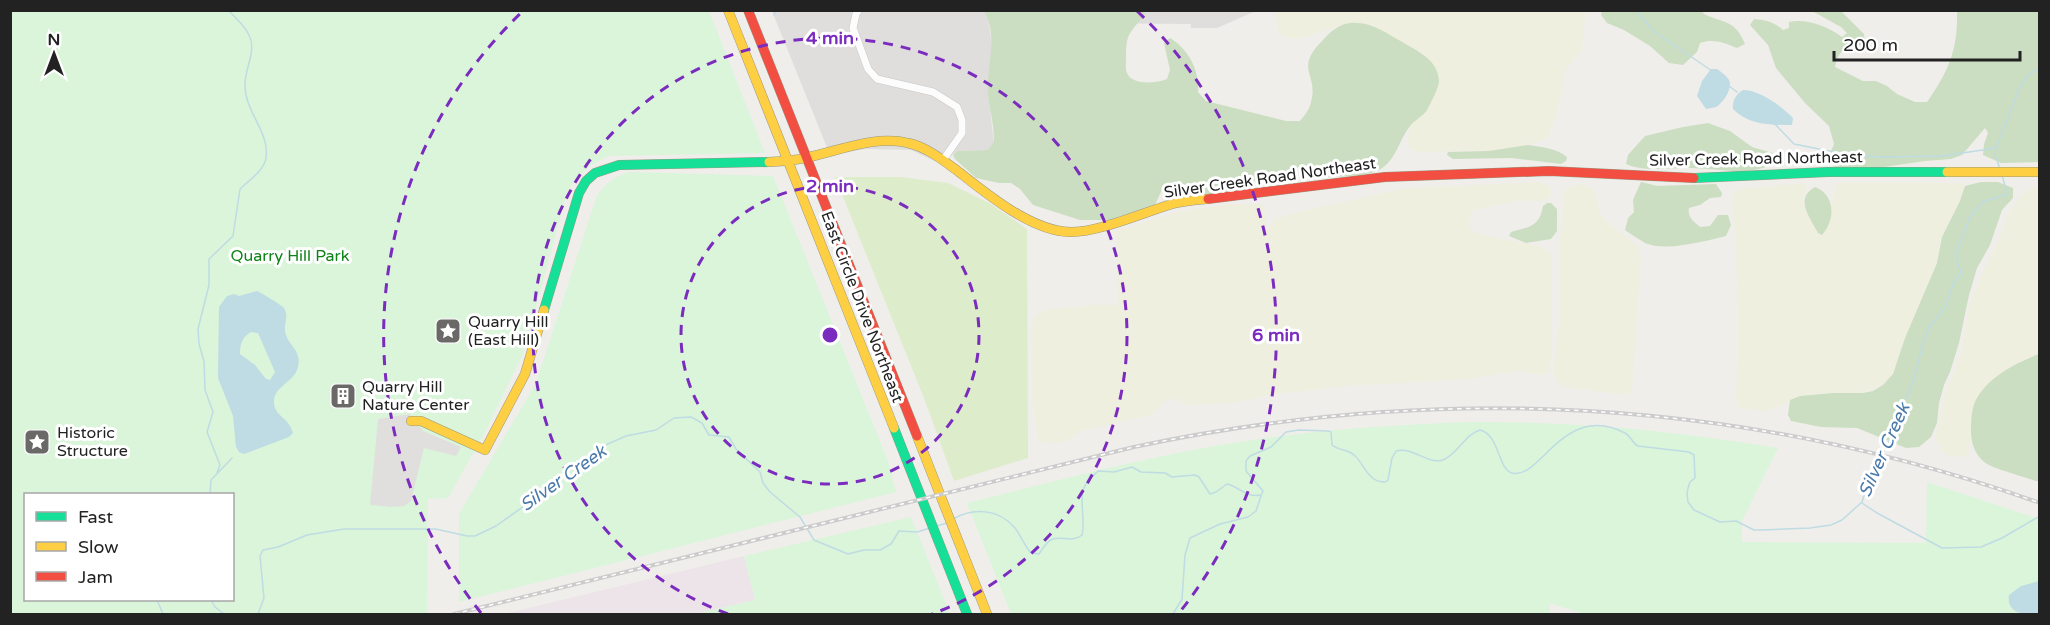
<svg xmlns="http://www.w3.org/2000/svg" width="2050" height="625" font-family="'Varela Round',sans-serif">
<style>
.residential{fill:#dfdedc}
.industrial{fill:#ede4e9}
.farmland{fill:#efefdf}
.grass{fill:#ddeccb}
.forest{fill:#cbdec1}
.park{fill:#daf5da;fill-rule:evenodd}
.parking{fill:#e0dfde}
.water{fill:#bfdbe3;fill-rule:evenodd}
.lines{fill:none;stroke-linecap:round;stroke-linejoin:round}
.stream{stroke:#bfdbe3;stroke-width:1.5}
.street-casing{stroke:#c9c8c7;stroke-width:8}
.fast-casing{stroke:#999a82;stroke-width:10}
.slow-casing{stroke:#999a82;stroke-width:10}
.jam-casing{stroke:#999a82;stroke-width:10}
.street{stroke:#fdfcfc;stroke-width:7}
.fast{stroke:#16e098;stroke-width:9}
.slow{stroke:#ffcf43;stroke-width:9}
.jam{stroke:#f24e42;stroke-width:9}
.rail-casing{stroke:#ccc;stroke-width:4}
.rail{stroke:#fff;stroke-width:1.5;stroke-dasharray:4.5;stroke-linecap:butt}
.ring{fill:none;stroke:#7b2cbf;stroke-width:3;stroke-dasharray:10 8}
.labels{text-anchor:middle;dominant-baseline:central;stroke-width:6;stroke-linejoin:round;paint-order:stroke}
.street-label{font-size:16px;fill:#222;stroke:#fff}
.park-label{font-size:16px;fill:#0c8416;stroke:#fff}
.poi-label{font-size:16px;fill:#222;stroke:#fff;text-anchor:start}
.water-label{font-size:18px;font-style:italic;fill:#4a7aab;stroke:#fff}
.centre{fill:#7b2cbf;stroke:#fff;stroke-width:3}
.ring-label{font-size:18px;text-anchor:middle;font-weight:bold;fill:#7b2cbf;stroke:#fff;stroke-width:6;stroke-linejoin:round;paint-order:stroke}
</style>
<rect width="100%" height="100%" fill="#f0eeeb"/>
<path class="residential" d="M772,11H984L988,17L992,46L988,93L993,135V145L987,150L957,151L941,164L911,150L865,149L830,155Z
M1067,11H1256L1217,28H1191V24L1067,23Z"/>
<path class="industrial" d="M744,556L755,600L695,614H504Z"/>
<path class="farmland" d="M1276,11H1586L1582,50L1566,69L1557,112L1548,138L1528,145L1489,151L1419,152L1410,149L1407,140L1410,126L1426,111L1439,83L1432,62L1423,53L1405,44L1348,23L1299,39L1287,38L1278,32Z
M1538,182L1546,184L1551,188V196L1545,201H1516L1473,210L1469,218V227L1477,234L1539,246L1551,253V355L1550,371L1541,375L1518,371L1467,379L1347,386L1277,394L1231,403L1186,405L1176,399L1167,400L1151,415L1081,431L1066,441L1054,443L1039,442L1032,403L1031,325L1035,317L1044,310L1091,305H1118L1116,231L1177,212L1231,204H1264L1267,231L1275,219L1307,210L1406,188Z
M1845,182L1963,183L1965,186L1960,201L1942,237L1937,263L1905,338L1893,374L1883,385L1863,393H1833L1800,396L1767,411L1741,409L1737,405L1736,398L1738,352L1736,240L1732,202L1734,194L1739,189L1804,183L1807,186L1803,199L1805,207L1811,217L1831,219V207L1836,185Z
M1582,184L1592,188L1598,198L1599,212L1606,221L1637,246L1641,259L1632,389L1628,395L1562,387L1554,376V357L1559,321L1560,242L1564,192L1569,187Z
M2039,186V354L2022,360L1973,407L1970,449L1966,457L1951,456L1942,452L1935,438L1946,391L1961,354L1969,308L1980,278L1995,249L2008,215L2020,197L2032,188Z"/>
<path class="grass" d="M835,177H901L948,183L989,203L1027,229L1028,458L954,481L924,398Z"/>
<path class="forest" d="M1602,10L1702,11L1704,14C1726,24 1735,20 1745,44L1737,48C1725,43 1713,38 1700,43L1697,52L1683,65L1669,63L1650,46L1624,30L1607,23L1601,15Z
M984,11H1146C1142,20 1134,26 1129,35C1126,41 1126,51 1126,58C1126,62 1125,69 1127,73C1132,86 1157,83 1167,79L1170,70L1164,43L1170,38C1188,49 1200,70 1198,92L1206,101L1286,121H1300C1304,116 1310,109 1311,102C1319,73 1293,70 1323,40C1330,32 1339,24 1350,23C1371,21 1386,33 1404,43C1419,52 1438,60 1439,81C1439,88 1430,104 1427,110C1423,116 1415,120 1410,126C1399,140 1396,161 1379,170C1366,177 1331,177 1316,177L1310,175L1307,169L1301,166L1284,175L1243,183L1222,194L1195,198L1172,183L1164,185L1155,205L1110,220H1080L1033,205L1020,189L1011,183H999L976,178L955,159L953,155L957,151L987,150C989,148 992,146 993,143C996,132 989,108 988,95C986,68 999,36 984,11Z
M1812,11H1841L1864,34L1865,42C1849,52 1840,43 1835,67L1863,81H1876L1887,86L1897,94L1915,102H1927C1949,71 1958,49 1957,11H2039V162L2001,163L1983,155L1984,144L1988,133L1985,128L1962,155L1951,159L1925,161L1884,167L1876,170L1836,168L1831,164L1829,156L1834,144L1829,126L1805,103L1776,68L1768,45L1750,25L1754,19C1766,20 1774,22 1783,30L1789,28V22C1806,18 1829,27 1842,37L1847,33L1841,27Z
M1708,123L1730,131L1752,147L1776,154V162C1751,178 1718,168 1690,168C1669,167 1646,173 1626,164L1628,155L1645,136L1683,127Z
M1528,145C1541,147 1556,148 1567,157L1566,161L1561,164L1511,158L1453,159L1447,155L1448,152L1489,151Z
M1641,182L1657,186L1716,184L1722,193L1721,197L1710,198L1700,205L1689,208C1687,217 1694,222 1700,227L1710,226L1718,215H1728L1731,225L1726,236C1705,241 1666,252 1645,243C1638,239 1631,234 1625,230L1628,218L1634,212L1633,200Z
M1981,182H1998L2013,188V198L2002,210L1990,245L1977,268L1969,295L1959,343L1950,372L1944,385L1939,403L1937,423L1931,437L1919,447L1906,448L1857,428L1821,427L1791,421L1788,415L1790,400L1800,396L1833,393H1863L1873,391L1883,385L1893,374L1905,338L1937,263L1942,237L1960,201L1965,186Z
M1815,187C1835,194 1836,220 1822,235L1818,233C1810,217 1794,199 1815,187Z
M1547,203H1551L1557,209V231L1551,239L1526,243L1509,236L1511,232C1530,227 1540,226 1543,206Z
M2039,354H2040L2039,482C2028,478 1995,469 1987,464C1976,457 1971,444 1971,432C1971,424 1971,416 1973,408C1980,381 2015,363 2039,354Z"/>
<path class="park" d="M10,11H709L765,153L609,156C587,166 580,172 567,193L523,354L484,434L448,498L428,499L427,614H11ZM26,494H232V600H26Z
M631,172L773,176L888,461L896,492L459,602V514L536,383L597,195C606,183 616,175 631,172Z
M1470,422C1574,421 1676,431 1778,448L1742,521V542L1926,543L1927,482L2039,519V614H1584L1550,603V614H1011L967,503C1051,482 1135,460 1220,445C1303,431 1386,425 1470,422Z
M911,517L950,614H695L755,600L744,556Z"/>
<path class="parking" d="M410,414L411,421L418,424L423,431L461,447L456,456L424,448L411,501L404,506L394,507L370,505L378,419Z"/>
<path class="water" d="M1711,69H1717C1721,72 1726,75 1729,80C1733,88 1724,102 1716,107C1714,108 1709,108 1706,109L1697,96L1702,81Z
M1743,90C1760,90 1781,106 1793,118L1792,125C1769,125 1749,125 1733,109C1732,101 1736,94 1743,90Z
M257,291C260,292 283,306 284,308C289,316 284,323 285,331C287,346 304,350 297,370C292,383 273,387 274,403C275,417 289,417 293,433L289,437L244,454L239,452L236,447L233,416L218,378L219,307L227,296L234,294L239,296ZM251,332L258,333L275,372L270,380L266,379L255,365L240,354C240,344 242,337 251,332Z
M2039,581V614C2026,615 2006,614 2009,595L2021,586Z"/>
<g class="lines">
<path class="stream" d="M1636,10L1652,30L1712,71
M774,15L776,10
M1729,86L1737,92
M1773,122L1794,144L1844,154L1882,157L1942,156L1996,148
M2000,169L1995,154L1996,148L2020,87L2027,76L2040,67
M217,473L220,465L207,432L213,412L205,390L204,361L199,344L198,329L209,285V259L233,236L240,189C249,180 264,171 266,158C270,132 244,111 245,84C245,68 257,50 249,35C245,26 235,17 228,10
M210,494L211,480L232,458
M1862,503L1877,513L1942,548L1981,547L2002,538L2040,516
M953,519C974,507 999,509 1015,528C1021,536 1024,545 1031,553L1039,554C1043,549 1046,541 1053,539C1063,536 1072,543 1082,535C1086,521 1078,497 1085,486C1088,480 1094,475 1098,471L1114,472L1132,467L1141,472L1165,473L1172,477L1195,475L1199,477L1210,494L1216,492L1227,484C1240,487 1246,498 1261,495L1263,491L1246,471V461L1250,456L1271,447L1286,432L1299,430L1328,431L1331,432L1332,445C1339,451 1348,449 1354,455C1365,464 1367,482 1385,482L1388,480L1392,458L1396,451C1412,446 1428,465 1443,460C1458,454 1465,434 1480,430C1500,435 1497,468 1512,473C1540,481 1564,401 1625,433C1631,436 1632,443 1638,446L1689,452L1694,455L1695,478L1690,482L1688,488L1687,494L1688,502L1694,510L1720,522L1736,521L1754,530H1761L1810,528L1831,525L1842,520L1862,502L1872,471L1897,428L1901,410L1914,379L1923,343L1929,327L1945,308L1953,284L1961,273L1957,260V252L1969,219L1982,202L2008,194L2002,176
M937,526L947,523
M157,600L163,614
M211,600L215,607L224,614
M258,614L264,598L260,556L263,550L278,547L307,535L344,529H436L467,536H475L496,526L541,494L548,492L564,475L601,447L626,436L656,430L674,418L691,417L702,423L709,435L729,437L736,449L760,472L763,483L770,492L800,517L814,540L848,554L864,550H880L891,544L899,531L917,532L930,528
M1173,614L1182,599L1185,555L1190,538L1220,524L1248,517L1256,511L1261,496"/>
<g class="street-casing">
<path id="street" d="M859,10L856,14L853,28L868,69L877,79L933,92L957,107L962,120V133L943,160"/>
</g>
<g class="fast-casing">
<path id="fast" d="M1694,178L1828,172H1947
M544,310L579,193L586,181L595,173L619,165L769,162
M894,428L967,614"/>
</g>
<g class="slow-casing">
<path id="slow" d="M728,10L894,428
M769,162C782,161 796,161 809,157C841,150 876,135 908,143C927,147 944,161 959,172C988,195 1032,231 1070,232C1100,232 1142,213 1172,204C1183,201 1196,200 1208,199
M1947,172H2040
M411,421H421L485,450L525,374L544,310
M917,436L987,614"/>
</g>
<g class="jam-casing">
<path id="jam" d="M748,10L917,436
M1208,199L1385,177L1549,171L1694,178"/>
</g>
<use href="#street" class="street"/>
<use href="#fast" class="fast"/>
<use href="#slow" class="slow"/>
<use href="#jam" class="jam"/>
<g class="rail-casing">
<path id="rail" d="M454,614L1134,447C1440,382 1744,398 2040,503"/>
</g>
<use href="#rail" class="rail"/>
</g>
<g class="ring">
<circle cx="830" cy="335" r="149"/>
<path d="M728 614A297 297 0 1 1 932 614"/>
<path d="M481 613A446 446 0 0 1 523 11M1137 11A446 446 0 0 1 1179 613"/>
</g>
<defs>
<g id="sight-square" transform="scale(1.35)"><rect x="-9" y="-9" width="18" height="18" rx="4" fill="#6a6968" stroke="#fff"/><path d="M0-6L1.8-2.2L6-1.7L2.9 1.2L3.7 5.4L0 3.3L-3.7 5.4L-2.9 1.2L-6-1.7L-1.8-2.2Z" fill="#fff"/></g>
<g id="building-square" transform="scale(1.35)"><rect x="-9" y="-9" width="18" height="18" rx="4" fill="#6a6968" stroke="#fff"/><path d="M-4-6H4V6H1V3H-1V6H-4ZM-2.5-4.3h1.7v1.8h-1.7ZM.8-4.3h1.7v1.8H.8ZM-2.5-1h1.7V.8h-1.7ZM.8-1h1.7V.8H.8Z" fill="#fff"/></g>
</defs>
<g fill-rule="evenodd">
<use href="#sight-square" x="448" y="331"/>
<use href="#building-square" x="343" y="396"/>
<use href="#sight-square" x="37" y="442"/>
</g>
<g class="labels">
<g class="street-label">
<text transform="translate(1756 159) rotate(-1)">Silver Creek Road Northeast</text>
<text transform="translate(1270 178) rotate(-8)">Silver Creek Road Northeast</text>
<text transform="translate(862 307) rotate(69)">East Circle Drive Northeast</text>
</g>
<g class="park-label">
<text x="290" y="256">Quarry Hill Park</text>
</g>
<g class="poi-label">
<text x="468" y="322">Quarry Hill<tspan x="468" dy="18">(East Hill)</tspan></text>
<text x="362" y="387">Quarry Hill<tspan x="362" dy="18">Nature Center</tspan></text>
<text x="57" y="433">Historic<tspan x="57" dy="18">Structure</tspan></text>
</g>
<g class="water-label">
<text transform="translate(1884 450) rotate(-66)">Silver Creek</text>
<text transform="translate(563 478) rotate(-35)">Silver Creek</text>
</g>
</g>
<circle cx="830" cy="335" r="9" class="centre"/>
<g class="ring-label">
<text x="830" y="44">4 min</text>
<text x="830" y="192">2 min</text>
<text x="1276" y="341">6 min</text>
</g>
<rect width="2050" height="625" fill="none" stroke="#222222" stroke-width="24"/>
<rect x="24" y="493" width="210" height="108" fill="#ffffff" stroke="#a7a7a7" stroke-width="1.5"/>
<rect x="36" y="512" width="30" height="9" fill="#16e098" stroke="#a7a7a7" stroke-width="1.5"/>
<text x="78" y="523" font-size="18" fill="#222222">Fast</text>
<rect x="36" y="542" width="30" height="9" fill="#ffcf43" stroke="#a7a7a7" stroke-width="1.5"/>
<text x="78" y="553" font-size="18" fill="#222222">Slow</text>
<rect x="36" y="572" width="30" height="9" fill="#f24e42" stroke="#a7a7a7" stroke-width="1.5"/>
<text x="78" y="583" font-size="18" fill="#222222">Jam</text>
<g transform="translate(54 54)" stroke="#ffffff" stroke-width="4.5" paint-order="stroke">
<path d="M0-4.5L10 22L0 15L-10 22Z" fill="#222222"/>
<text y="-9" font-size="16" font-weight="bold" text-anchor="middle" fill="#222222">N</text>
</g>
<path d="M1834 51v9h186v-9" fill="none" stroke="#222222" stroke-width="3"/>
<text x="1843" y="51" font-size="18" fill="#222222" stroke="#ffffff" stroke-width="4.5" paint-order="stroke">200 m</text>
</svg>
